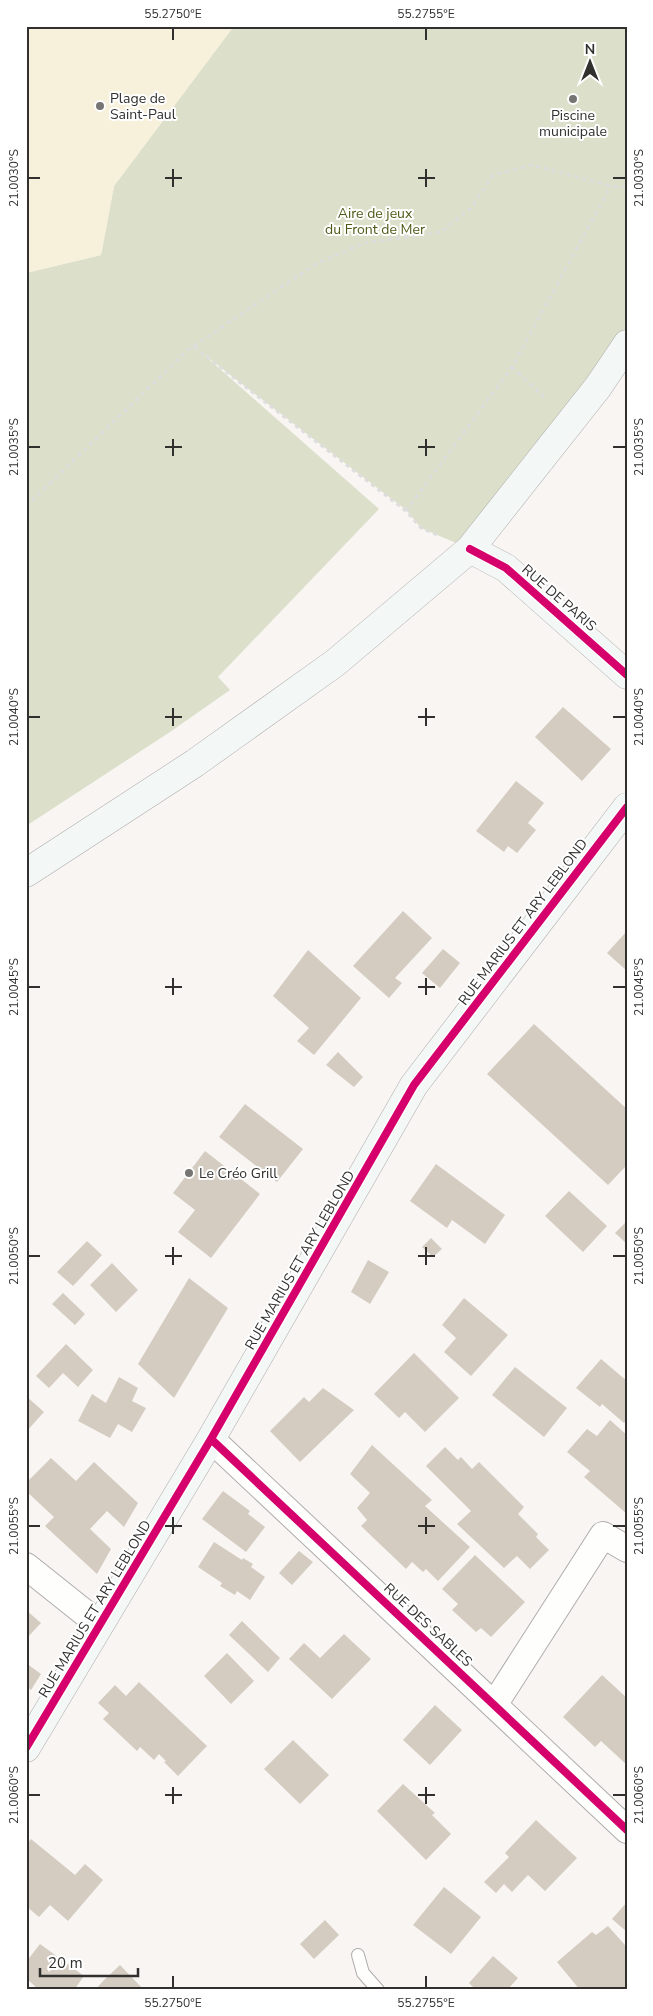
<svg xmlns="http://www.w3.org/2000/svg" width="653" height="2016" font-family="'Nunito Sans',sans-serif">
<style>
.green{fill:#dce0ca}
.sand{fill:#f7f0db}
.building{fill:#d5ccc1}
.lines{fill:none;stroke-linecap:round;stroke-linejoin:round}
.lane-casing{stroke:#afacab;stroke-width:14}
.street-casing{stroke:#afacab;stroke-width:28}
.secondary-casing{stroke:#afacab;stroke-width:29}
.path{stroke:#dedddd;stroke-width:3;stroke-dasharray:4 4;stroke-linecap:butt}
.lane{stroke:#fefefd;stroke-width:12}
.street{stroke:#fefefd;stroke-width:26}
.secondary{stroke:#f3f7f6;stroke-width:28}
.cycleway-casing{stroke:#fff;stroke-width:11}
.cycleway{stroke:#d6006c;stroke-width:8}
.ticks{fill:none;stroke:#31302f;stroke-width:2}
.poi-dot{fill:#777574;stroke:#fff;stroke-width:2}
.labels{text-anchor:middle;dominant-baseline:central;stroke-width:4;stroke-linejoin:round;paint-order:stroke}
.poi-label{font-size:14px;fill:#31302f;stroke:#fff;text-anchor:start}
.park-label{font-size:14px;fill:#4f5a18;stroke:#fff}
.street-label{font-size:14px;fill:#31302f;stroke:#fff}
.neatline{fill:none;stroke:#31302f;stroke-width:2}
.ticks-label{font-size:12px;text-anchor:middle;fill:#31302f}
</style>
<rect width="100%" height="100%" fill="#f8f5f3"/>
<path class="green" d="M234,26H627V344L470,549L421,528L406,510L203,354L379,509L218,677L230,690L170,732L26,826V273L101,255L114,186Z"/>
<path class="sand" d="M26,26H234L114,186L101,255L26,273Z"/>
<path class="building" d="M563,707L611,749L582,781L535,737Z
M516,781L544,803L528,823L536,830L517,853L508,846L504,852L476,831Z
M403,911L432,938L395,978L402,983L389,998L353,966Z
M627,931V971L607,953Z
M443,949L460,963L440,988L422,973Z
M308,950L361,998L314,1055L297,1041L309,1028L273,996Z
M534,1024L627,1109V1165L608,1185L487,1074Z
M338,1052L363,1077L354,1087L326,1065Z
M245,1104L303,1149L277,1182L219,1137Z
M205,1151L260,1194L211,1258L178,1232L195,1210L173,1193Z
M436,1164L505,1215L485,1244L452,1220L447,1228L410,1201Z
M569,1191L607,1226L583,1252L545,1216Z
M627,1221V1244L615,1233Z
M431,1238L442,1249L433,1257L422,1247Z
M87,1241L102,1255L73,1286L57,1272Z
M368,1260L389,1272L370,1304L351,1292Z
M112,1263L138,1290L116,1312L90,1285Z
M189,1278L228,1308L174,1398L138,1364Z
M63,1293L85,1314L75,1325L52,1304Z
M464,1298L508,1335L471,1376L444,1352L456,1338L442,1325Z
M66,1344L93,1370L78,1387L63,1373L49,1388L36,1376Z
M414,1353L459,1398L425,1432L405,1412L399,1418L374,1394Z
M601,1359L627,1381V1419L624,1423L602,1404L600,1407L576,1388Z
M515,1367L567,1408L544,1437L492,1395Z
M119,1377L138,1388L132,1401L146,1408L132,1432L118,1424L110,1438L78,1421L92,1394L106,1403Z
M323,1388L354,1410L300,1462L270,1431L304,1397L309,1402Z
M26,1396L44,1412L26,1432Z
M610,1420L627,1435V1514L584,1477L590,1471L567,1452L587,1429L597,1436Z
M372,1445L432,1500L425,1506L470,1547L438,1581L426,1569L423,1572L412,1562L406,1569L361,1526L367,1520L357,1508L370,1493L350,1474Z
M445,1447L458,1460L461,1457L472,1469L479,1462L524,1507L518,1514L538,1534L536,1537L549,1550L530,1569L517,1556L504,1568L457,1524L471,1511L426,1466Z
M51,1458L76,1481L94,1462L138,1503L124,1527L107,1511L90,1529L111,1549L97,1574L45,1526L54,1517L26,1491V1483Z
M223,1491L250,1511L248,1514L265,1527L246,1552L202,1519Z
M214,1542L242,1560L243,1558L253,1564L251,1567L265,1577L250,1600L237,1591L235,1595L220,1586L222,1583L198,1567Z
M299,1551L313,1562L292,1585L279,1573Z
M475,1555L525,1602L491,1637L481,1628L476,1632L452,1610L458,1604L442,1589Z
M26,1610L41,1623L26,1639Z
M242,1621L280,1658L268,1672L229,1635Z
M344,1634L371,1659L332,1699L289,1659L304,1643L320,1658Z
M227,1653L254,1681L231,1704L204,1676Z
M26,1663L41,1674L31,1690L26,1686Z
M602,1675L627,1698V1765L601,1741L595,1747L563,1717Z
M139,1682L207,1746L178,1776L164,1762L166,1761L159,1754L154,1760L140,1747L137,1751L103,1719L109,1713L98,1703L115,1685L126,1696Z
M435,1705L462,1730L430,1765L403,1740Z
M293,1740L329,1775L300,1804L264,1769Z
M403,1784L435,1813L432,1815L451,1834L426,1860L377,1811Z
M536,1820L577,1858L545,1891L528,1875L512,1892L504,1884L496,1893L484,1882L509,1857L505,1853Z
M31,1839L75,1875L85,1864L103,1880L68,1921L50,1905L39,1917L26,1906V1845Z
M444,1887L481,1917L451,1954L413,1925Z
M627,1902V1932L612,1919Z
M325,1920L339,1935L314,1959L300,1944Z
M608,1926L625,1945L627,1944V1990H580L557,1962L592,1932L596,1935Z
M40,1944L84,1976L74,1990H39L26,1978V1962Z
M493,1956L518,1978L507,1990H476L469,1983Z
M120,1965L144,1990H95L103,1981Z"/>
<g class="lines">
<g class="lane-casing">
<path id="lane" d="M358,1955L363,1973L378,1990"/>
</g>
<g class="street-casing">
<path id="street" d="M211,1439L627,1830
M26,1566L100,1625
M494,1705L603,1535L627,1549"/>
</g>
<g class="secondary-casing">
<path id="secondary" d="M470,549L506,568L627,675
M26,873L195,763L335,663L470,549L598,387L627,344
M26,1748L211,1439L414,1085L627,807"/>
</g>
<path class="path" d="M194,347L406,511L421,528L440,536
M512,367L548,400
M26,506L189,349L316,264L364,243L441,232L471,208L493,175L532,165L611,186L627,187
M406,511L512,367L611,186"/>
<use href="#lane" class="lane"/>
<use href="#street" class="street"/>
<use href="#secondary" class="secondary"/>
<g class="cycleway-casing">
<path id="cycleway" d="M470,549L506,568L627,675
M211,1439L627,1830
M26,1748L211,1439L414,1085L627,807"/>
</g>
<use href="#cycleway" class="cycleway"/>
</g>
<path class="ticks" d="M173,28V40M426,28V40M173,169V187M426,169V187M28,178H40M165,178H182M418,178H435M613,178H626M173,439V456M426,439V456M28,447H40M165,447H182M418,447H435M613,447H626M173,708V726M426,708V726M28,717H40M165,717H182M418,717H435M613,717H626M173,978V995M426,978V995M28,987H40M165,987H182M418,987H435M613,987H626M173,1247V1265M426,1247V1265M28,1256H40M165,1256H182M418,1256H435M613,1256H626M173,1517V1534M426,1517V1534M28,1526H40M165,1526H182M418,1526H435M613,1526H626M173,1787V1804M426,1787V1804M28,1795H40M165,1795H182M418,1795H435M613,1795H626M173,1976V1988M426,1976V1988"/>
<g class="poi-dot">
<circle cx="573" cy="99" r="5"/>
<circle cx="100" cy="106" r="5"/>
<circle cx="189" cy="1173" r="5"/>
</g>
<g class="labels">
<g class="poi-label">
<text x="110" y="98">Plage de<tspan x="110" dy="16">Saint-Paul</tspan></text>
<text x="573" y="115" text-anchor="middle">Piscine<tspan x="573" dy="16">municipale</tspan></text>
<text x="199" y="1173">Le Créo Grill</text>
</g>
<g class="park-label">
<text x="375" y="213">Aire de jeux<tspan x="375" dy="16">du Front de Mer</tspan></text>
</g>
<g class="street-label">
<text transform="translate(559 598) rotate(41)">RUE DE PARIS</text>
<text transform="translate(523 922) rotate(-53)">RUE MARIUS ET ARY LEBLOND</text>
<text transform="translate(300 1260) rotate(-60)">RUE MARIUS ET ARY LEBLOND</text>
<text transform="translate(95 1609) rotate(-59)">RUE MARIUS ET ARY LEBLOND</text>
<text transform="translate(428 1625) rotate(43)">RUE DES SABLES</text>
</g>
</g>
<rect width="653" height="2016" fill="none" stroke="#ffffff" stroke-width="55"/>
<g transform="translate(590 62)" stroke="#ffffff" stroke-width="4" paint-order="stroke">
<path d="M0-4L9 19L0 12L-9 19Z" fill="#31302f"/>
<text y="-8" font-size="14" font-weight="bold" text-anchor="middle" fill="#31302f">N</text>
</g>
<path d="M40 1968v8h98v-8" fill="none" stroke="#31302f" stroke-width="2.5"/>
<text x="48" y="1968" font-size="15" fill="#31302f" stroke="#ffffff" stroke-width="4" paint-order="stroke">20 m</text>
<rect x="28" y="28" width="598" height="1960" class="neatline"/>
<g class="ticks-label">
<text x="173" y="18">55.2750°E</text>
<text x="426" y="18">55.2755°E</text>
<text transform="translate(14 178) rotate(-90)" y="4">21.0030°S</text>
<text transform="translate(639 178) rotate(-90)" y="4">21.0030°S</text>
<text transform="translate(14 447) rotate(-90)" y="4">21.0035°S</text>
<text transform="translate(639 447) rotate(-90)" y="4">21.0035°S</text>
<text transform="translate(14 717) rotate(-90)" y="4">21.0040°S</text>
<text transform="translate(639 717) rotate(-90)" y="4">21.0040°S</text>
<text transform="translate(14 987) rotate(-90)" y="4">21.0045°S</text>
<text transform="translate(639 987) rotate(-90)" y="4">21.0045°S</text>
<text transform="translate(14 1256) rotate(-90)" y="4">21.0050°S</text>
<text transform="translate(639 1256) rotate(-90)" y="4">21.0050°S</text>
<text transform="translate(14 1526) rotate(-90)" y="4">21.0055°S</text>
<text transform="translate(639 1526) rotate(-90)" y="4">21.0055°S</text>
<text transform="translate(14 1795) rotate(-90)" y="4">21.0060°S</text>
<text transform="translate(639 1795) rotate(-90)" y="4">21.0060°S</text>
<text x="173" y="2007">55.2750°E</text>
<text x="426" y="2007">55.2755°E</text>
</g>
</svg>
